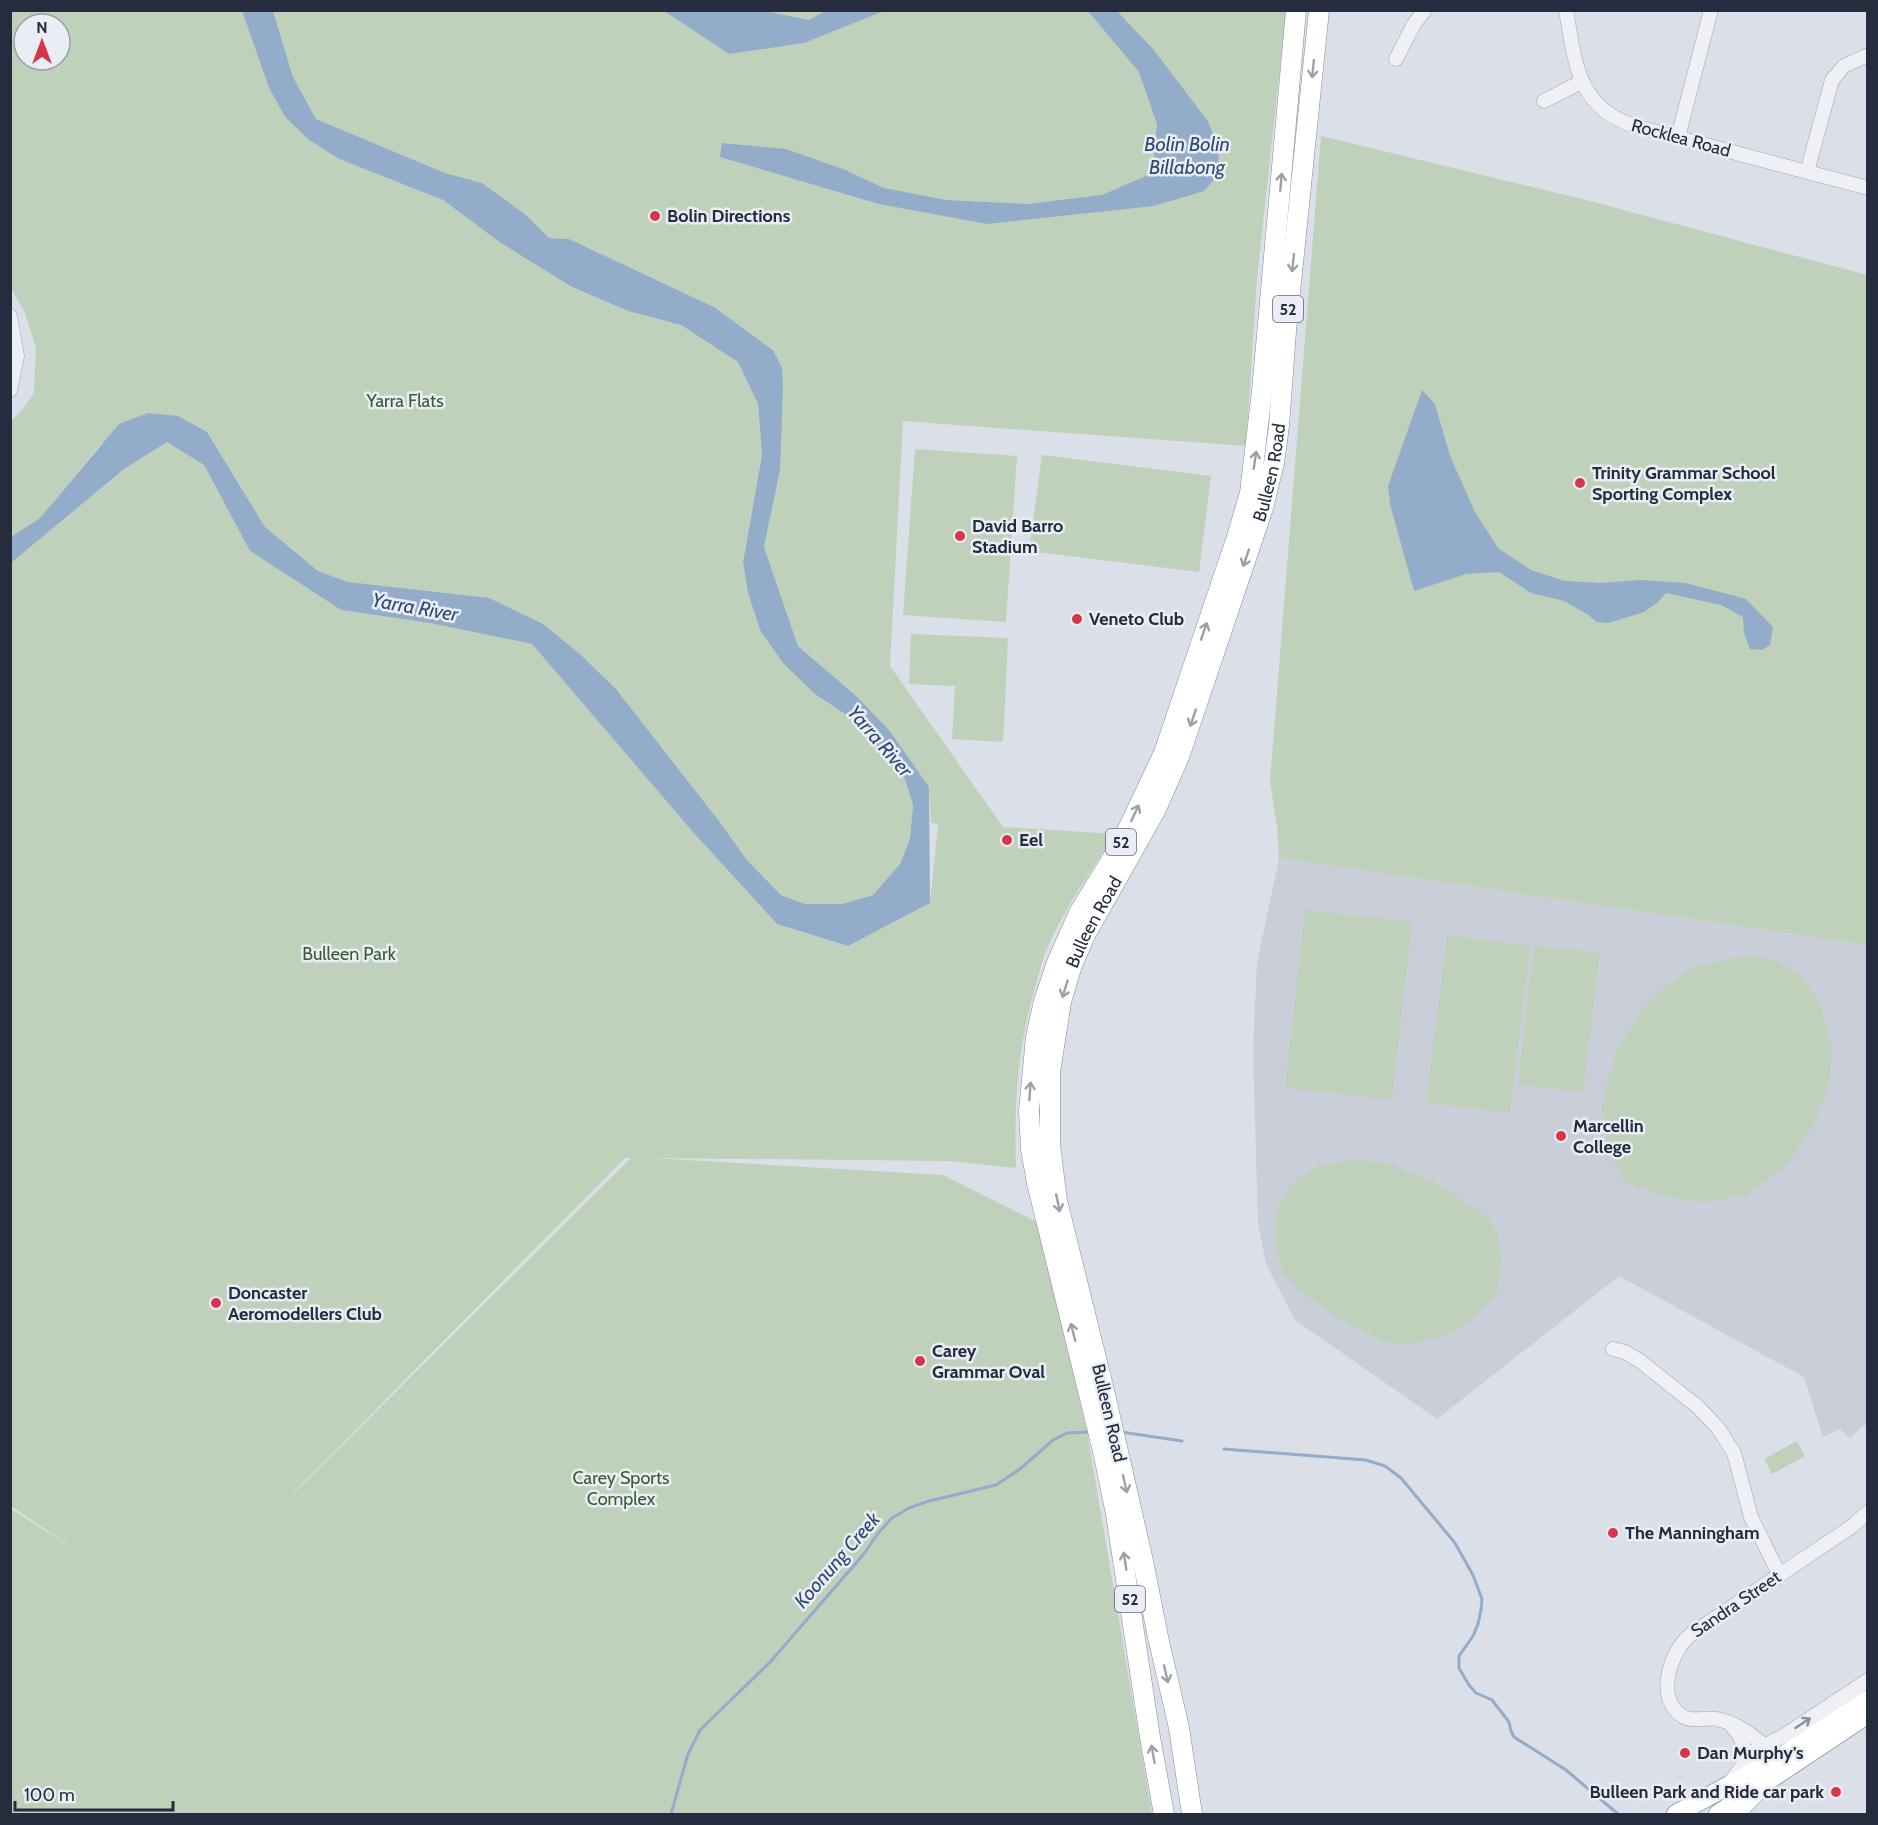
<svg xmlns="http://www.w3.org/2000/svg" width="1878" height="1825" font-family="Cabin,sans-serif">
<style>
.built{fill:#c9ced9}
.green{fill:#c0d1bb;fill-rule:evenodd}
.water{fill:#93acca}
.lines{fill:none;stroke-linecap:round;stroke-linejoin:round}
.stream{stroke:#93acca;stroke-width:3}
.minor-casing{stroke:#a0a6b1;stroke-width:15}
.major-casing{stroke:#9aa3b3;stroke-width:20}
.highway-casing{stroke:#818c9e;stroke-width:21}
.minor{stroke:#eef0f5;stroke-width:14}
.major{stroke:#fff;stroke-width:18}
.highway{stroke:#fff;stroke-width:20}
.oneway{stroke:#9ca0a8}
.oneway2{stroke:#898e99}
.poi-dot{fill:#d63649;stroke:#eaeef4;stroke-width:2}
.labels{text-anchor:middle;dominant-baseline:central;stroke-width:5;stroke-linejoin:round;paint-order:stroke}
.shield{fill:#eaeef4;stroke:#5f6674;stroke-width:1.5}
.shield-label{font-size:16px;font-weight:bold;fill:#242c3d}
.street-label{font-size:18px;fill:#242c3d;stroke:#eaeef4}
.poi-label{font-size:18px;font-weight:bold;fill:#242c3d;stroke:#eaeef4;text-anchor:start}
.park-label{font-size:18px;fill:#375a31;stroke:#eaeef4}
.water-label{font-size:20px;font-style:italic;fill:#2c4a73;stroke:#eaeef4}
</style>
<rect width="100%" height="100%" fill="#dbdfe7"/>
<path class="built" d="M1279,858L1867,945L1868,1426L1864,1425L1850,1438L1840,1429L1823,1437L1804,1377L1619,1276L1437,1419L1295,1320L1266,1264L1258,1222L1253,1050L1257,963Z"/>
<path class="green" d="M11,11H242L269,88L285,117L309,140L339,159L443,200L504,244L572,287L628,311L681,325L738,362L758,404L762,455L743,561L748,593L760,630L815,694L851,718L906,779L913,805L910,838L900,864L873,895L842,904H805L781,895L747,860L719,821L616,689L580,654L543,624L348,582L318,571L265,527L207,432L102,443L40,518L11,537L10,422L23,409L34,393L36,348L25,313L11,288ZM24,24H60V60H24Z
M273,11H1286L1257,279L1246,446L903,421L890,666L1003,827L1115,834C1090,873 1061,913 1044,956C1040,967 1038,980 1034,991C1017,1053 1014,1104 1016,1168L949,1161L652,1158L943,1175L1037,1222L1087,1432L1152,1814H11V1509L76,1550L11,1506V563L124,469L166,441L204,465L250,551L341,610L430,623L532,644L692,831L777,924L848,946L930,903L938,824L931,823L929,787L855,695L798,646L764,547L780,470L773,350L714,307L569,239L549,238L525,214L482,183L445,173L316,119L293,77ZM625,1158H631L293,1494V1493Z
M1321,136L1594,202L1867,275V945L1279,858L1277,827L1270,781Z
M915,449L1017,456L1006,622L903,615Z
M1042,455L1211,476L1199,572L1029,551Z
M911,634L1008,638L1003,742L952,739L955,686L909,684Z
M1305,910L1412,922L1392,1100L1285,1088Z
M1447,935L1530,946L1510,1113L1426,1103Z
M1534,945L1600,952L1583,1092L1518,1085Z
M1745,955L1779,961L1801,975L1820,1004L1832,1046L1829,1088L1813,1127L1786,1165L1748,1194L1704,1203L1663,1196L1623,1181L1609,1150L1601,1106L1616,1052L1643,1008L1673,980L1698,966Z
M1352,1160L1388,1163L1438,1184L1489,1218L1498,1235L1502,1263L1497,1293L1474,1318L1451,1334L1415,1343H1388L1344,1322L1299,1290L1283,1273L1275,1245L1276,1216L1281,1198L1297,1179L1319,1166Z
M1797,1441L1805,1456L1772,1474L1764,1459Z"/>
<path class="water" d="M1087,10L1117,11L1153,49L1207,120L1219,147L1218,175L1204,191L1154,206L987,224L879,204L720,157L722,143L786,149L843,169L884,188L946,200L1028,204L1102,195L1153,173L1157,124L1139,72Z
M242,11H273L293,77L316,119L445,173L482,183L525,214L549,238L569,239L714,307L773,350L782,368L783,386L780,470L764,547L798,646L855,695L889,730L929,787L930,903L848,946L777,924L692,831L532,644L430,623L341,610L250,551L204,465L167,442L124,469L11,563V537L40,518L119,424L148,413L178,416L207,432L265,527L318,571L348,582L489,598L543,624L580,654L616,689L719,821L747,860L781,895L805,904H842L873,895L900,864L910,838L913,805L905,779L851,718L815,694L783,663L760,630L748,593L743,562L762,455L758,404L738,362L681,325L628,311L572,287L501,243L443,200L339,159L309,140L285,117L269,88Z
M664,11H765L809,20L825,11H884L804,43L729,54Z
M1422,390L1435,404L1450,456L1475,512L1498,548L1531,570L1565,581L1600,583L1640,580L1686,583L1746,599L1773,627L1770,645L1762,650L1750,649L1744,633L1743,617L1721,605L1666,593L1657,603L1644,612L1608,623L1597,622L1587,614L1564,601L1531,593L1499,572L1466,574L1414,591L1390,504L1388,486Z"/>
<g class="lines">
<path class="stream" d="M1121,1432L1182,1441
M1224,1449L1366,1460L1385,1466L1401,1478L1455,1543L1473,1575L1482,1599L1481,1610L1478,1624L1473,1636L1459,1656V1668L1469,1685L1476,1693L1492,1700L1509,1722L1511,1731L1514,1737L1566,1770L1618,1814
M671,1814L688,1754L700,1730L771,1661L863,1555L879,1532L892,1518L909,1508L929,1501L996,1485L1020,1469L1053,1440L1067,1433L1091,1432"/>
<g class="minor-casing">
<path id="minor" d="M1566,10C1575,62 1577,107 1634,126L1868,188
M1396,59L1414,24L1425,10
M1544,101L1581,82
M1678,137L1711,10
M1807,172L1832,80L1844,66L1868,55
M10,316L17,356L10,390
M1613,1349L1625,1352L1640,1361L1698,1407L1718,1428L1734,1453L1751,1517L1779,1574
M1731,1725L1739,1735L1748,1758
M1779,1758C1760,1742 1741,1723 1716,1719C1706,1717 1693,1722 1684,1717C1654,1700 1670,1652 1690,1635L1851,1527L1868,1512
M1729,1784L1748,1758L1756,1750L1785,1735L1868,1680"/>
</g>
<g class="major-casing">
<path id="major" d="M1676,1814L1779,1758L1868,1699
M1718,1814L1868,1714"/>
</g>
<g class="highway-casing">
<g id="highway">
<path d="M1164,1814L1150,1737L1116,1514L1103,1451L1037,1183L1031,1149L1029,1111L1036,1037L1044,1001L1058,960L1079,913L1120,846L1164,753L1237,537L1250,493L1262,391L1296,10"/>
<path id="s1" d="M1192,1814L1179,1728L1158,1637L1143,1561L1103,1386L1057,1201L1050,1145V1072L1061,1002L1072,965L1085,935L1156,809L1179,757L1263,508L1274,463L1279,426L1286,331L1319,10"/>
<path d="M1734,1814L1761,1786"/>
</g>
</g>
<use href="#minor" class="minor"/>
<use href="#major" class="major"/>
<use href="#highway" class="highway"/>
</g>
<defs><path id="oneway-shaft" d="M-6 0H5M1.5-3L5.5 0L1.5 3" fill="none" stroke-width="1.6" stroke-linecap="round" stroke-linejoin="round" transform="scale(1.5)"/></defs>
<g class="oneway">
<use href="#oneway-shaft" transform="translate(1313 69) rotate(96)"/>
<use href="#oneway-shaft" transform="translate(1281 182) rotate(-85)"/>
<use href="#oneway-shaft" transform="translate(1293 263) rotate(96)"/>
<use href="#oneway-shaft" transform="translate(1255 460) rotate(-82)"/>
<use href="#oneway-shaft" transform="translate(1246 558) rotate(109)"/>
<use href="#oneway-shaft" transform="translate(1204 631) rotate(-71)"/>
<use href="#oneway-shaft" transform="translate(1193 718) rotate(109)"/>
<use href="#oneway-shaft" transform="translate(1135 813) rotate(-65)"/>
<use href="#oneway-shaft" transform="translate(1065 989) rotate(107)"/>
<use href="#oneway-shaft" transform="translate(1030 1091) rotate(-86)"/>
<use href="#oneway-shaft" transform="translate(1058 1203) rotate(78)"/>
<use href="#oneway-shaft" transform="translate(1073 1332) rotate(-104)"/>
<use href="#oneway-shaft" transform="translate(1125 1484) rotate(77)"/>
<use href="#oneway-shaft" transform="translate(1125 1561) rotate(-99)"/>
<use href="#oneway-shaft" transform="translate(1166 1674) rotate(77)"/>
<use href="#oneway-shaft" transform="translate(1153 1754) rotate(-100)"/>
</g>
<use class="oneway2" href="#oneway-shaft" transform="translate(1803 1723) rotate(-34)"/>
<g class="poi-dot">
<circle cx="655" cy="216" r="6"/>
<circle cx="1580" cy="483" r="6"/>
<circle cx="960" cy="536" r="6"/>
<circle cx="1077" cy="619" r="6"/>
<circle cx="1007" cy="840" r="6"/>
<circle cx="1561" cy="1136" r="6"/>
<circle cx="216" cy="1303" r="6"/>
<circle cx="920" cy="1361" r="6"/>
<circle cx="1613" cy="1533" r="6"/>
<circle cx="1685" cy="1753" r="6"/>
<circle cx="1836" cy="1792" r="6"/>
</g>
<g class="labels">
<g class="shield">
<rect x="1273" y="296" width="30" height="26" rx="4.5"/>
<rect x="1106" y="829" width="30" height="26" rx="4.5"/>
<rect x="1115" y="1586" width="30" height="26" rx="4.5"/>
</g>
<g class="shield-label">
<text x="1288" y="309">52</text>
<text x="1121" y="842">52</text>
<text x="1130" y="1599">52</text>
</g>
<g class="street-label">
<text transform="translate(1681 138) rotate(15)">Rocklea Road</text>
<text stroke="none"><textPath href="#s1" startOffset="1400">Bulleen Road</textPath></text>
<text stroke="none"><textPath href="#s1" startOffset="915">Bulleen Road</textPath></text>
<text transform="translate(1109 1413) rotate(77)">Bulleen Road</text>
<text transform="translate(1736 1604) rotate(-34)">Sandra Street</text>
</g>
<g class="poi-label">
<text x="667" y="216">Bolin Directions</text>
<text x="1592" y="473">Trinity Grammar School<tspan x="1592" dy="21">Sporting Complex</tspan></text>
<text x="972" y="526">David Barro<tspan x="972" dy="21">Stadium</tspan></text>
<text x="1089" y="619">Veneto Club</text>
<text x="1019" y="840">Eel</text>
<text x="1573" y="1126">Marcellin<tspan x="1573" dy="21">College</tspan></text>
<text x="228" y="1293">Doncaster<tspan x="228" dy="21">Aeromodellers Club</tspan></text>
<text x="932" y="1351">Carey<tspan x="932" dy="21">Grammar Oval</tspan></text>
<text x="1625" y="1533">The Manningham</text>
<text x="1697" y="1753">Dan Murphy's</text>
<text x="1824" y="1792" text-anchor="end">Bulleen Park and Ride car park</text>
</g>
<g class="park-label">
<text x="405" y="401">Yarra Flats</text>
<text x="349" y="954">Bulleen Park</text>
<text x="621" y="1478">Carey Sports<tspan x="621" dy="21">Complex</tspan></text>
</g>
<g class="water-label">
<text x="1187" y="144">Bolin Bolin<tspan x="1187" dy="23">Billabong</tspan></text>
<text transform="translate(415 607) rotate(10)">Yarra River</text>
<text transform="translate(880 741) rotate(49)">Yarra River</text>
<text transform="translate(837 1560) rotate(-49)">Koonung Creek</text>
</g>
</g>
<rect width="1878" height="1825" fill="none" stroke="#242c3d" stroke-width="24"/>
<g transform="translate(42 42)"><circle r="28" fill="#eaeef4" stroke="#9ba0ab" stroke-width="1.5"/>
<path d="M0-4.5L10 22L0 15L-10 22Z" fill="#d63649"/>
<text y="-9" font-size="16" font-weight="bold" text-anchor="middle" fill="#242c3d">N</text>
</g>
<path d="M15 1801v9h158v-9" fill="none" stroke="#242c3d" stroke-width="3"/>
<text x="24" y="1801" font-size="18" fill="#242c3d" stroke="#eaeef4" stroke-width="4.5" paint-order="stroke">100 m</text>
</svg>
